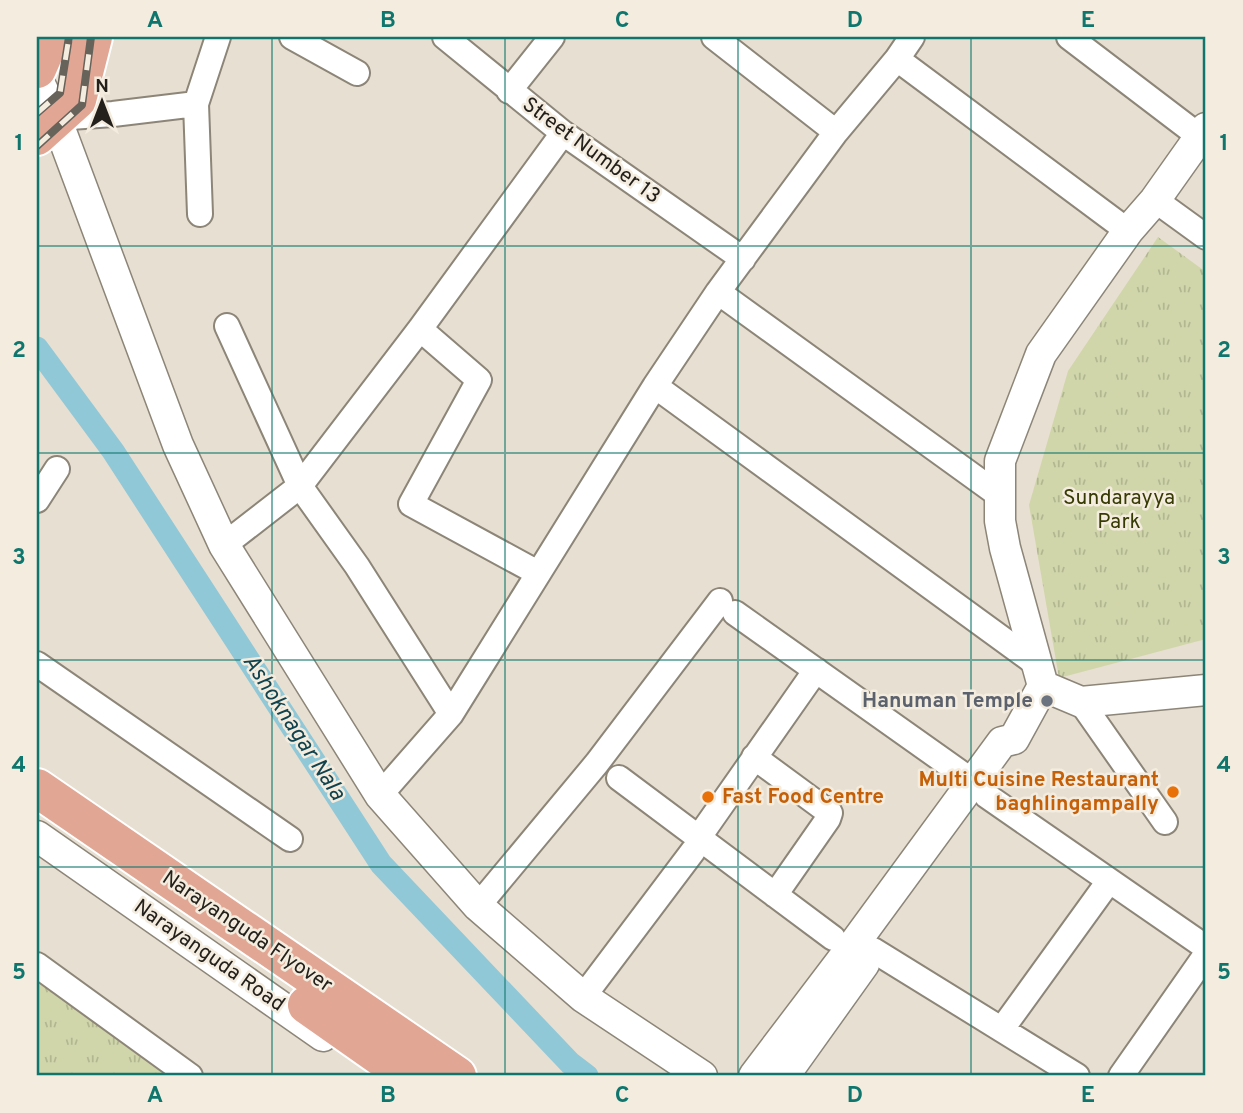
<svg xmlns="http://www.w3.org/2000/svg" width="1243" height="1113" font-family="Overpass,sans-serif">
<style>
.park{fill:url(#park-tufts)}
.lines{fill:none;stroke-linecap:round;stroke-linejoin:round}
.canal{stroke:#91c8d7;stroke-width:23}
.minor-casing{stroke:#8c8578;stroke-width:28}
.tertiary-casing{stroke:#8c8578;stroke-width:33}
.primary-casing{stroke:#fff;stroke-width:42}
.minor{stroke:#fff;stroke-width:24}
.tertiary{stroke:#fff;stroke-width:30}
.primary{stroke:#e1a794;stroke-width:38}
.rail-casing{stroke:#67635b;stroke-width:8}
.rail{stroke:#f4ecde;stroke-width:5;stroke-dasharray:16;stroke-linecap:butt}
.grid{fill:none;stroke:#0f766e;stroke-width:2;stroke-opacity:0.55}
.worship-dot{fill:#6b7280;stroke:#f4ecde;stroke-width:2.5}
.food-dot{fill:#e8710a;stroke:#f4ecde;stroke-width:2.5}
.labels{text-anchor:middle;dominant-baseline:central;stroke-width:5;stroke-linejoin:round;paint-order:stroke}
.street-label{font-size:21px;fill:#24211c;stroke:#f4ecde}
.park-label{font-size:21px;fill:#363a03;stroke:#f4ecde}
.worship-label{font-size:21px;font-weight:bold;fill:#5b616d;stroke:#f4ecde;text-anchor:end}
.food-label{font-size:21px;font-weight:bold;fill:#c56008;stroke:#f4ecde;text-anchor:end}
.water-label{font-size:23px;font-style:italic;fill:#11434e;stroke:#f4ecde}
.neatline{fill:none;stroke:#0f766e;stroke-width:2.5}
.grid-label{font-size:23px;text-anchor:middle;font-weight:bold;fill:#0f766e}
</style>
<defs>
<pattern id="park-tufts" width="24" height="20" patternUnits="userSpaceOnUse" patternTransform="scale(1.75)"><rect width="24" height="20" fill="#d0d6aa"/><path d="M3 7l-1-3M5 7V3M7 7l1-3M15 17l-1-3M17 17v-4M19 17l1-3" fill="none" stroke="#b2b792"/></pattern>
</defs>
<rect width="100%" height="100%" fill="#e7dfd1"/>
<path class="park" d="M1158,237L1206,272V639L1059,678L1029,505L1068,371Z
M37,972L180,1076H37Z"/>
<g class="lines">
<path class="canal" d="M37,348L113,451L381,864L570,1063L587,1076"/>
<g class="minor-casing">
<path id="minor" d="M292,37L357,73
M445,37L563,133L743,259
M714,37L836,132
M1069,37L1199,136
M897,59L1128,231
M509,91L552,37
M56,118L113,114L196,104
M1155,200L1206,237
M200,214L196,104L218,37
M718,292L999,495
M227,326L300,486L357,566L451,714
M420,329L479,380L411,504L538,573
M655,386L1038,665
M37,500L57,469
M224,545L300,486L420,329L563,133
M735,613L972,781
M37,664L290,839
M1081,702L1165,822
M754,757L830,813L828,819L775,895
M619,778L833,938
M380,795L451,714L655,386L718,292L836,132L897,59L912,37
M987,796L1204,946L1205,956L1121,1076
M699,837L816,670
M478,906L597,763L720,601
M873,950L1077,1076
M37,965L190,1076
M583,997L693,851
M1002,1029L1109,881"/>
</g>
<g class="tertiary-casing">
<path id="tertiary" d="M37,78L56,118L178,445L224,545L380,795L478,906L583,997L702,1076
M1043,686L1005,548L1000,521V461L1041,354L1128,231L1155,200L1206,128
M1043,686L1081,702L1206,690
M1014,739L1043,686
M37,836L323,1036
M754,1076L851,948L1002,742L1014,739
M784,1076L864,964"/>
</g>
<g class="primary-casing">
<path id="primary" d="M37,69L51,37
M37,136L77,100L93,37
M37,788L457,1076
M307,1005L408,1076"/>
</g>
<use href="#minor" class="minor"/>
<use href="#tertiary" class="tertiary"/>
<use href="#primary" class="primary"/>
<g class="rail-casing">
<path id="rail" d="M37,113L60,93L69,37
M37,146L82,105L91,37"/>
</g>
<use href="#rail" class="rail"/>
</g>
<path class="grid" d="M272,37V1076M505,37V1076M738,37V1076M971,37V1076M37,246H1206M37,453H1206M37,660H1206M37,867H1206"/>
<circle class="worship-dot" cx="1047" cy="701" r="7"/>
<g class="food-dot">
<circle cx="1173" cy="792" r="7"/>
<circle cx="708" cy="797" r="7"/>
</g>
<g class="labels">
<g class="street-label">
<text transform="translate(591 151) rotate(36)">Street Number 13</text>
<text transform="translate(247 932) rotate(34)">Narayanguda Flyover</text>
<text transform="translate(209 956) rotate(35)">Narayanguda Road</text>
</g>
<g class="park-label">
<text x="1119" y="498">Sundarayya<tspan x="1119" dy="24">Park</tspan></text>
</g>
<g class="worship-label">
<text x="1033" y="701">Hanuman Temple</text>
</g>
<g class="food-label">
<text x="1159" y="780">Multi Cuisine Restaurant<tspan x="1159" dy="24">baghlingampally</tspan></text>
<text x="722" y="797" text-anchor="start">Fast Food Centre</text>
</g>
<g class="water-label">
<text transform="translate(293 728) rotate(57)">Ashoknagar Nala</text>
</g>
</g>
<rect width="1243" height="1113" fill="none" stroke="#f4ecde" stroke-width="77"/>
<g transform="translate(102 102)" stroke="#f4ecde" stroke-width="5" paint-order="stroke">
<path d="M0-5L12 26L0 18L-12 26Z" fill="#24211c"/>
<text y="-10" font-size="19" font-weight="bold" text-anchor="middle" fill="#24211c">N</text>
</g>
<rect x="38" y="38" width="1166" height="1036" class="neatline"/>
<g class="grid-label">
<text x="155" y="27">A</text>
<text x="388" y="27">B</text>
<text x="622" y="27">C</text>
<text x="855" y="27">D</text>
<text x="1088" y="27">E</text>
<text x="19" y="150">1</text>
<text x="1224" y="150">1</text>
<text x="19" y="357">2</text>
<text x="1224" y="357">2</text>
<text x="19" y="564">3</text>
<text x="1224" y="564">3</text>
<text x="19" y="772">4</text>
<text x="1224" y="772">4</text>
<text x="19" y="979">5</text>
<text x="1224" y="979">5</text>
<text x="155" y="1102">A</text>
<text x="388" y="1102">B</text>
<text x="622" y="1102">C</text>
<text x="855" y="1102">D</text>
<text x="1088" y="1102">E</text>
</g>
</svg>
